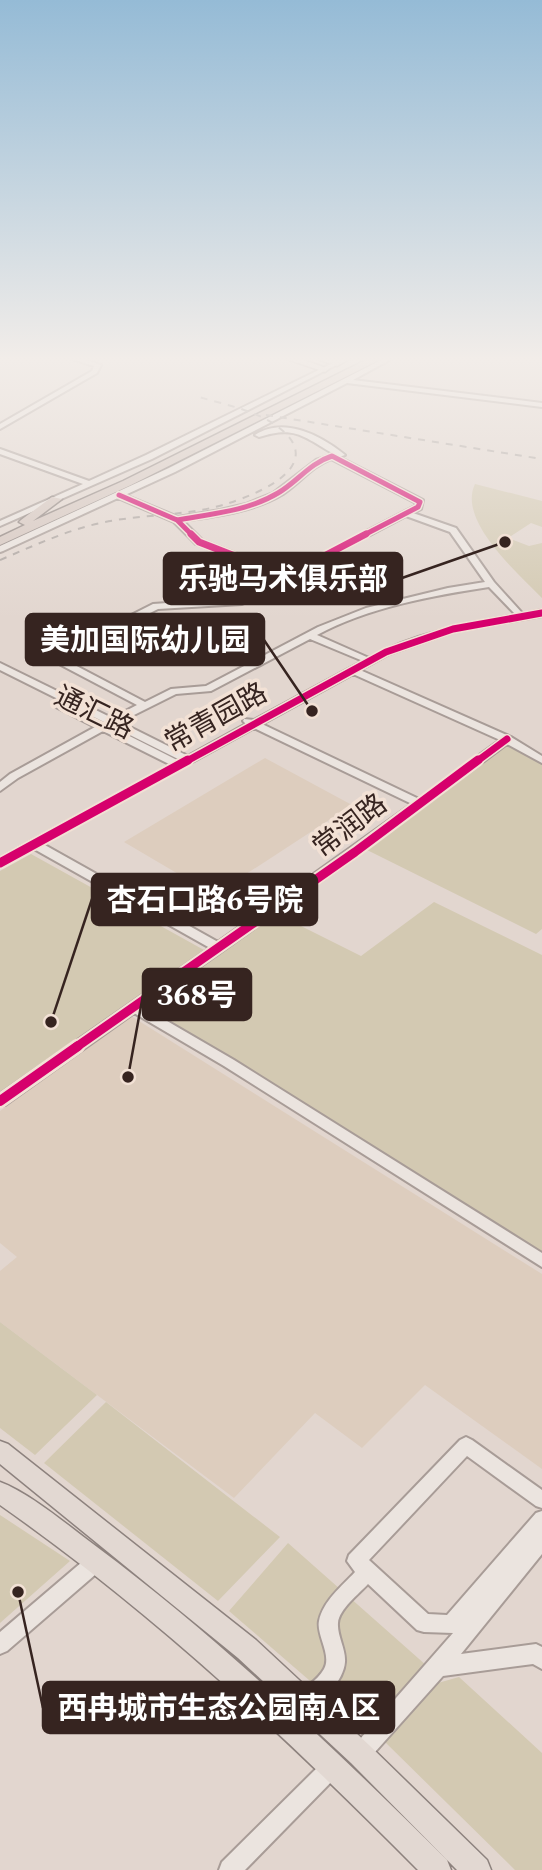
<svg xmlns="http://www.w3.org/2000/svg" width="542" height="1870" font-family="Spectral,'Noto Sans SC',serif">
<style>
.farmland{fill:#ddcdbe}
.green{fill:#d3c9b2}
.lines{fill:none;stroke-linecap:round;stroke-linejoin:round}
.minor-casing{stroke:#a89c97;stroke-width:4}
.major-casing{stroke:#8d827e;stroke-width:3}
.highway-casing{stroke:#8d827e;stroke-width:3}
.minor{fill:#ebe4df;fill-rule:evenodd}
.major{fill:#e2d8d2;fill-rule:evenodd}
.highway{fill:#d5c6bf;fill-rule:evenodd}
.rail{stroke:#aba39f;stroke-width:2;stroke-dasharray:7 7;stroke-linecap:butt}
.cycleway-far3-casing{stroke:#f2e1d5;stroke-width:8}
.cycleway-far2-casing{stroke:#f2e1d5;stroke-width:10}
.cycleway-far1-casing{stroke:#f2e1d5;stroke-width:13}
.cycleway-casing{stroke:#f2e1d5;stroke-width:15}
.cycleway-far3{stroke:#d6006c;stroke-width:5}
.cycleway-far2{stroke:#d6006c;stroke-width:7}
.cycleway-far1{stroke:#d6006c;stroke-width:9}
.cycleway{stroke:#d6006c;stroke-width:10}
.labels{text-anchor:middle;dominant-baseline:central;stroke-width:7;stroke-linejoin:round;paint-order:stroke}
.street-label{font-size:28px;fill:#362420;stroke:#f2e1d5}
.leader{fill:none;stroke:#362420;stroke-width:2.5}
.callout-dot{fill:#362420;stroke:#f2e1d5;stroke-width:2.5}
.callout{fill:#362420;stroke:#362420;stroke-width:2.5}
.callout-label{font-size:30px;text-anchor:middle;font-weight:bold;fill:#fff}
</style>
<rect width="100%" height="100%" fill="#e2d6cf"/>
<path class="farmland" d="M265,758L352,805L214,895L124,842Z
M131,1016L542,1274V1469L425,1385L362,1448L315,1413L234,1498L0,1322V1271L17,1257L0,1243V1111Z"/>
<path class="green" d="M475,484L542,501V527L531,523L508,538L529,546L542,543V598C519,574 457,521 475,484Z
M504,744L542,764V929L536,934L365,849Z
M31,854L204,950L0,1093V871Z
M434,902L542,955V1254L146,1007L277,914L361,956Z
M0,1322L97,1395L35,1455L0,1428Z
M106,1402L280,1537L218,1601L44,1463Z
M0,1515L70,1561L0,1623Z
M288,1543L427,1666L368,1731L229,1611Z
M459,1677L542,1753V1870H515L385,1742L438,1683Z"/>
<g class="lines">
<g class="minor-casing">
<path id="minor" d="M66,357H77L101,365L97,373L0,429V424L92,371L94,366Z
M387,357H395L353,380L542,403V407L347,383L175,472L125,495L178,517L220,510L246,504L273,493L316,460L334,454C304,437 295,425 259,437L255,435C285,416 321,436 345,455L339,457L423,500L421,509L413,513L456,528L494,582L523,614L542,610V616L455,631L389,654L360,670L511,737L542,756V763L507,744L359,854L143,1007L234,1060L542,1253V1267L224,1066L134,1013L5,1105L0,1106V1094L210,948L34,849L0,866V858L171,765L103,731L18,778L0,791V782L10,774L95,727L56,707V703H64L179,761L180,760L0,670V663L112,718L137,705L61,665L59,663L72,645L153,604L240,598L286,579L196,544L174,522L118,498L3,551L0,552V546L169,468ZM331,459L416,503L415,506L286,573L202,540L183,521C216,516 253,512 283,494C300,483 312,466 331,459ZM406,516L450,532L485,582L448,588L366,608L318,627L206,686L171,689L145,702L69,662L78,649L158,609L242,604L297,580V576L294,575ZM489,587L516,615C466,624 414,633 369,658L317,635C369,607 431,596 489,587ZM310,639L363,661L254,720L244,719L243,721L246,724L188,756L120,722L176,694L211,691ZM353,674L500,740L419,799L262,724ZM254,728L412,804L218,942L43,844Z
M335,362L340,363L152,459L0,526V521L83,484L0,454V449L89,481L146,455Z
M466,1437L472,1440L542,1490V1508L536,1506L467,1456L369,1560L428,1614L447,1615L536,1513L542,1511V1554L461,1654L536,1644L542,1647V1669L533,1664L443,1676L367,1761L360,1764L353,1761L350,1754L353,1747L453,1633L424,1632L417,1630L368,1584C359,1594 339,1609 338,1623C337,1636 346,1649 345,1662C344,1680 321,1705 305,1712L298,1709L295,1702C301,1688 317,1682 324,1669C332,1655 316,1635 319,1621C323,1601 342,1586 355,1572L347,1561L349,1555L460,1440Z
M96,1553L103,1556L105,1562L103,1568L7,1651L0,1654V1632L89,1556Z
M333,1756L340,1759L343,1766L340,1773L245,1870H219L222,1862L326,1759Z"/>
</g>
<g class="major-casing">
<path id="major" d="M281,357H295L329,369L325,372Z
M312,357L336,360L353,357L337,366Z
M0,1441L8,1444L256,1640L369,1745L487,1860L491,1870H457L351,1763L238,1658L0,1464Z
M0,1482C30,1493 70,1527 97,1547C223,1641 336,1750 447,1860L451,1870H418C287,1738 153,1612 0,1505Z"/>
</g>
<g class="highway-casing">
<path id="highway" d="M372,357H385L131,485L0,545V537L25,525L19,522L21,520L52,497L62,499L33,521L123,481Z"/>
</g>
<use href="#minor" class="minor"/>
<use href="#major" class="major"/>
<use href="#highway" class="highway"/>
<path class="rail" d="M266,415L542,459
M0,560C33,546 65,531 100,523C137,515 175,516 211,508C242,501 328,471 283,431C261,411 226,405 199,397"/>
<g class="cycleway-far3-casing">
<path id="cycleway-far3" d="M119,495L177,520
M177,520L193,536
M177,520C211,514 248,511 278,493C297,482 310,463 332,456L420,502L418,507L362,536"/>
</g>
<g class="cycleway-far2-casing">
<path id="cycleway-far2" d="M191,534L199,542L286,576L366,534
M185,762L386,652L453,629L542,613
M476,762L507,739"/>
</g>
<g class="cycleway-far1-casing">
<path id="cycleway-far1" d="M0,863L188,760
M75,1048L355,852L478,760"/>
</g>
<g class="cycleway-casing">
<path id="cycleway" d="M0,1101L78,1046"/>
</g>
<use href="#cycleway-far3" class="cycleway-far3"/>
<use href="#cycleway-far2" class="cycleway-far2"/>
<use href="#cycleway-far1" class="cycleway-far1"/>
<use href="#cycleway" class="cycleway"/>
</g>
<linearGradient id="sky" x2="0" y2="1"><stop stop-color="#95bbd6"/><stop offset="0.58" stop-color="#f2ede9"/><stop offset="1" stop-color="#f2ede9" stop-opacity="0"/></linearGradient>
<rect width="542" height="619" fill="url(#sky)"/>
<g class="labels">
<g class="street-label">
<text transform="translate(94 713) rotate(26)">通汇路</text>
<text transform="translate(216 718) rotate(-29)">常青园路</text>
<text transform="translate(350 826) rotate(-37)">常润路</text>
</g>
</g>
<path class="leader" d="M505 542L402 578M312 711L264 640M51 1022L92 899M128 1077L143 995M18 1592L43 1708"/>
<g class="callout-dot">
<circle cx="505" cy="542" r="7"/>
<circle cx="312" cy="711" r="7"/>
<circle cx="51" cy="1022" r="7"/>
<circle cx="128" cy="1077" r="7"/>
<circle cx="18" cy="1592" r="7"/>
</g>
<g class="callout">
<rect x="164" y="553" width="238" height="51" rx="7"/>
<rect x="26" y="614" width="238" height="51" rx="7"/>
<rect x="92" y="874" width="225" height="51" rx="7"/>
<rect x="143" y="969" width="108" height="51" rx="7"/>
<rect x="43" y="1682" width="351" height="51" rx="7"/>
</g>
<g class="callout-label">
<text x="283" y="589">乐驰马术俱乐部</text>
<text x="145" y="650">美加国际幼儿园</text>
<text x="205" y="910">杏石口路6号院</text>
<text x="197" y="1005">368号</text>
<text x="219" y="1718">西冉城市生态公园南A区</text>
</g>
</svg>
